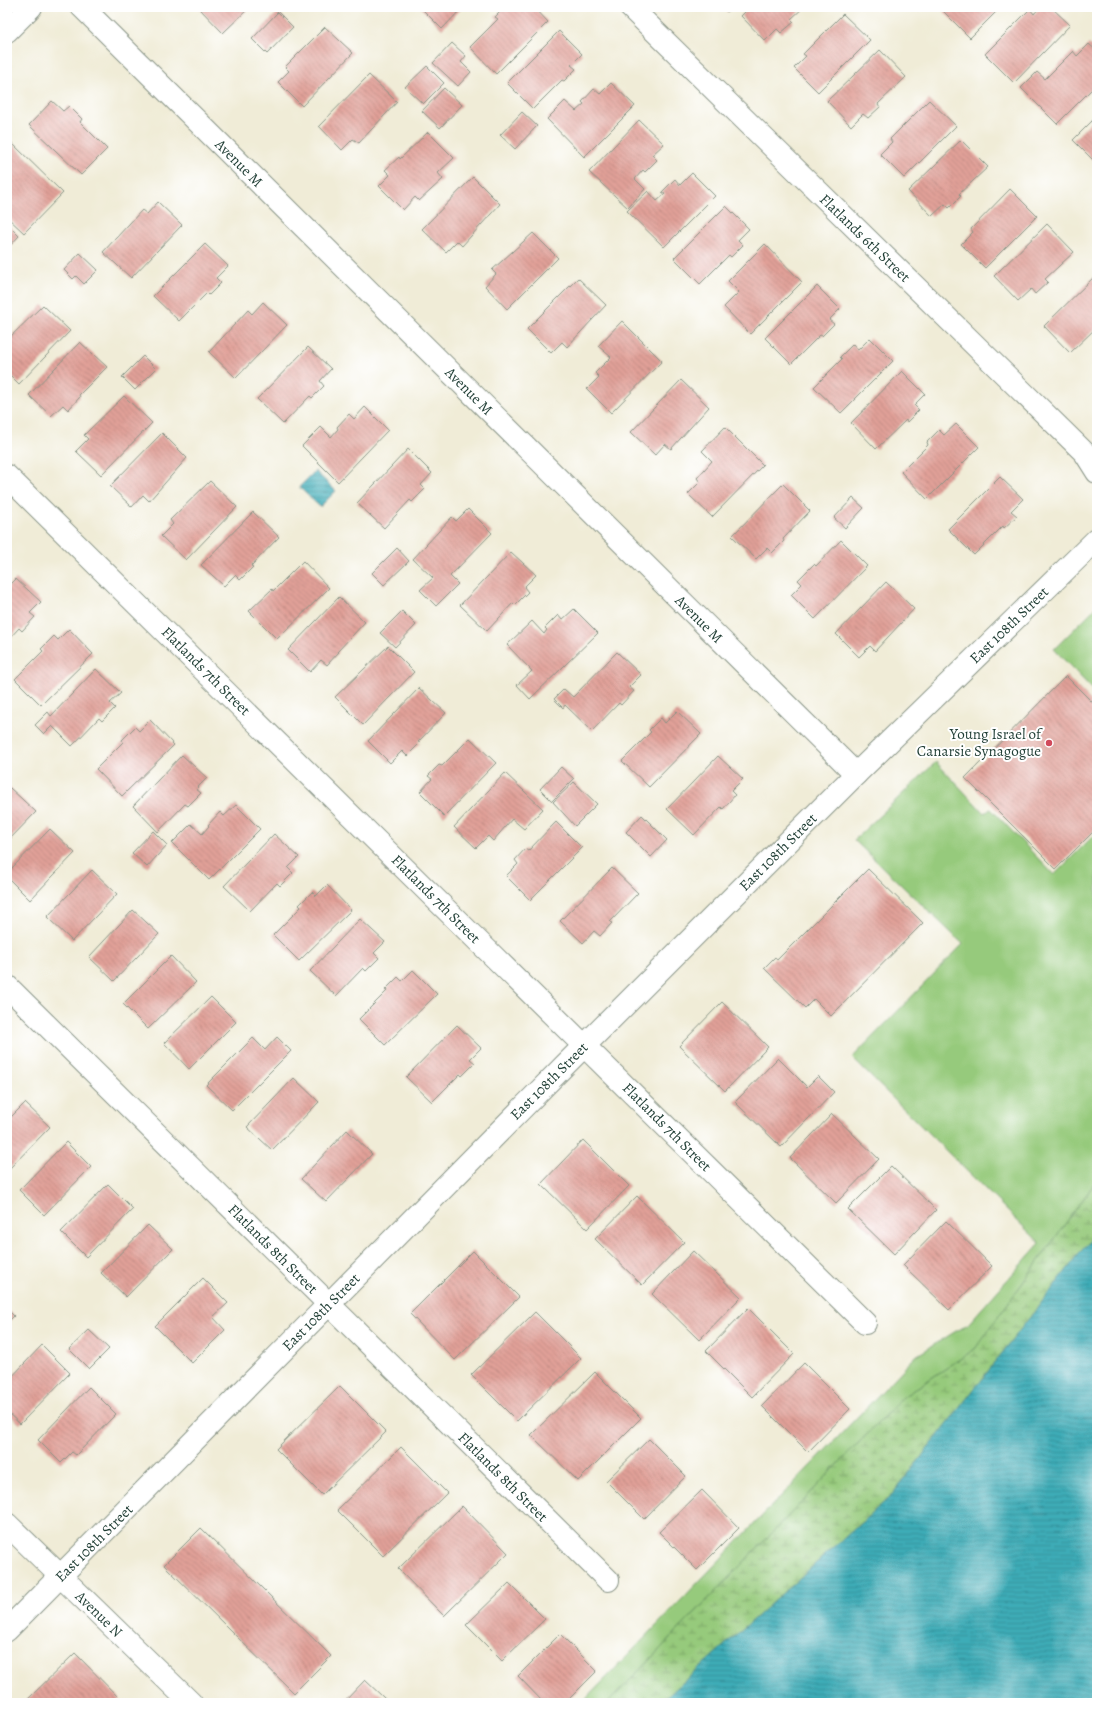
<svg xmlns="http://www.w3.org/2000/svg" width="1104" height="1710" font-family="Alegreya,serif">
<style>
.grass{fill:#96ca7c;stroke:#5a8458}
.wetland{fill:url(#wetland-marsh);stroke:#5a8458}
.water{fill:url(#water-rules);stroke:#2e7476}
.building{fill:url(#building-back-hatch)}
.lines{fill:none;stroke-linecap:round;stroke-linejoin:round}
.street-casing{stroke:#889486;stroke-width:24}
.secondary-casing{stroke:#889486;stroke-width:24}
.street{stroke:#fff;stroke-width:22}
.secondary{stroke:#fff;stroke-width:22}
.poi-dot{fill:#d1495b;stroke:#fff;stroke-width:1.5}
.labels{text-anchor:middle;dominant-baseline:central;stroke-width:4;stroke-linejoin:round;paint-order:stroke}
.street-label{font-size:15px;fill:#1f3d34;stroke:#fff}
.poi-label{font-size:15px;fill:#1f3d34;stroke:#fff;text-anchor:end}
</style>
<defs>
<pattern id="wetland-marsh" width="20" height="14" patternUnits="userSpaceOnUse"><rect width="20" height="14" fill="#96ca7c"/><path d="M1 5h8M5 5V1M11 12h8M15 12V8" fill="none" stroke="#7aa566"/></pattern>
<pattern id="water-rules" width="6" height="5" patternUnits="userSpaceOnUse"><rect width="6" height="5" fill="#3cacb7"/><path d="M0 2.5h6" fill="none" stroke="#328d96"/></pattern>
<pattern id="building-back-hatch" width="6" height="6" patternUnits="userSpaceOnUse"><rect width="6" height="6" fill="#e1a098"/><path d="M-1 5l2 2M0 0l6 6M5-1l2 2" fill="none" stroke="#b6847d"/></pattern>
</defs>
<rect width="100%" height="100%" fill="#fff"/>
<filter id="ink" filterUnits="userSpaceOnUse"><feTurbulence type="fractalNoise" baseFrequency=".025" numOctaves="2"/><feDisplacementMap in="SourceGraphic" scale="8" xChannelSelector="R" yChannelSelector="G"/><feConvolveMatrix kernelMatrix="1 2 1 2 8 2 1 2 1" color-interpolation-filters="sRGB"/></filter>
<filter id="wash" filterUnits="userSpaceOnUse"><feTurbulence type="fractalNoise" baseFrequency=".012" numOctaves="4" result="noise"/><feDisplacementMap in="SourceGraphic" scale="16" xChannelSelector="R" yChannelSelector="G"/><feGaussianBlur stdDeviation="0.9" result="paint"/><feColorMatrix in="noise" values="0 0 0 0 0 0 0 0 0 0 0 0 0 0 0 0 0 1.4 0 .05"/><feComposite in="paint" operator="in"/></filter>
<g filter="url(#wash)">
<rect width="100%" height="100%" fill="#f0ecd7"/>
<path class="grass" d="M1097,606V694L1054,649Z
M936,762L984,813L991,809L1054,875L1097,832V1180L975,1349L903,1397L608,1703H582L916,1356L969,1323L1040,1243L852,1058L963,944L854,840Z"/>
<path class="wetland" d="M1097,1180V1231L891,1496L660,1703H608L903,1397L975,1349Z"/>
<path class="water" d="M315,471L336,491L320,507L299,487Z
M1097,1231V1703H660L891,1496Z"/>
<g id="blocks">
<path class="building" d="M198,7H250L223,33Z
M420,7H463L442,29Z
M505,7H510L513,10L516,7H534L548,22L496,74L470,47L498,19L495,17Z
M722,7H733L727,12Z
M750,7H804L791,19L794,22L781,33L777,29L765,41L741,16Z
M945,7H1001L970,38L942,10Z
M1040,7H1051L1070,25L1014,83L985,54L1030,9L1034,14Z
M278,12L293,27L267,54L252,39Z
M843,14L870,40L818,92L794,68L806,56L803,54Z
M325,27L353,53L302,106L278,82L289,71L285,67Z
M559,31L582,54L571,65L576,69L564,81L562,80L533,109L507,83Z
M452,43L466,56L461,62L471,72L458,86L433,63Z
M1089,44L1097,51V84L1057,124L1021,88L1037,72L1045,79L1073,51L1077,56Z
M880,50L906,77L878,104L880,107L868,118L863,114L851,126L827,101Z
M427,66L444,83L423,104L405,87Z
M369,75L397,102L359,143L353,139L342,150L319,126Z
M611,83L635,106L584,157L547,119L565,101L576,111L584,104L582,102L594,89L600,94Z
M444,88L462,105L440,128L422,111Z
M929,100L956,126L904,178L880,154L892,142L890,139Z
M52,101L63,111L69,106L82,119L80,122L107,149L81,175L29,125Z
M522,112L537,126L515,149L500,135Z
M1097,116V164L1073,140Z
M639,120L664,144L652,155L657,160L645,172L643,170L635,179L645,189L628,208L589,172Z
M428,132L454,158L438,173L443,179L419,201L415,197L403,210L379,186L390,175L385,170L399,157L400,159Z
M961,140L988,167L959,194L961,196L949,208L945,204L932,216L908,191Z
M11,142L63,193L24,233L7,217V201L12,196L7,191V146Z
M692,173L715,196L664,247L627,211L648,191L657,201L665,194L662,192L675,179L680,185Z
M473,177L500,204L462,246L457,241L446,252L422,229Z
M1010,189L1037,216L985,268L961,244L973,232L971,229Z
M158,202L182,225L131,278L103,252L142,210L147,214Z
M726,206L749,229L738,240L743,245L731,257L729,255L700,284L674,258Z
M7,224L19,236L7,249Z
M1047,224L1074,252L1045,279L1048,282L1035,294L1031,289L1018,301L994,276Z
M533,233L558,258L507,309L485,286L496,274L492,270Z
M205,244L228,266L216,278L221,283L209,295L207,293L179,321L153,296Z
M765,244L802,282L750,334L724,307L739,292L728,281Z
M80,253L98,270L84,284L76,276L73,279L64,270Z
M1097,274V327L1070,353L1044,326Z
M578,278L606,305L567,347L562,342L551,353L527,329Z
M817,286L840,309L829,320L834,324L822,336L820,335L791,364L765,338Z
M263,302L287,325L236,378L209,352L248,310L252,314Z
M43,305L70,331L19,384L7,372V340Z
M622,321L662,361L611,413L587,389L599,377L595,373L611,357L598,346Z
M870,338L893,361L841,413L814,387L842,359L840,357L853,344L858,350Z
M80,342L107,367L79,395L80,397L68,410L63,405L51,416L29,395Z
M308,347L331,369L320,381L324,386L312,398L310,396L283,424L257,399Z
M143,356L156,369L135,390L122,377Z
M902,371L925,394L914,405L919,410L907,422L906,420L876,449L851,423Z
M681,380L709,407L671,449L665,444L655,455L631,432Z
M124,396L152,423L101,475L76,451L88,439L84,435Z
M365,407L388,430L338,482L302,446L321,427L331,437L338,429L337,427L349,414L354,419Z
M956,424L979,447L927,499L901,472L928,445L927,442L939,430L944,435Z
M725,427L763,465L712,517L688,494L700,482L697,478L712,461L702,451Z
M162,433L187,458L149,501L143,495L132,507L110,486Z
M408,449L432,473L421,485L425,489L412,502L410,500L384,528L357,503Z
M1000,477L1023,499L1011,511L1017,516L1004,528L1003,526L974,555L948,529Z
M210,481L237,507L186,560L161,536L173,524L170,520Z
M783,484L810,511L783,539L784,541L772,553L767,548L756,559L732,536Z
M853,498L864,508L845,528L834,518Z
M468,509L492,533L450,576L458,584L436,606L420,590L433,578L413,559L452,517L456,521Z
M253,512L279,537L251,566L253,567L240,580L235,575L224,586L201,565Z
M841,540L867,566L815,619L791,595L802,584L798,580L814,564L816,566Z
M397,548L409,561L384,585L372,573Z
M511,552L536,575L524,587L528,592L515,605L513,603L487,631L460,605Z
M303,561L329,588L277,639L249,611L272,589L273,591Z
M16,579L41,602L30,613L35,617L22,631L19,628L7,641V588Z
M886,582L914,609L875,651L870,646L859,657L836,634Z
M339,597L365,622L338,651L339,652L327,665L321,660L310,672L288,650Z
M574,609L598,633L530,699L517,685L532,671L507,645L532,621L544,634L547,630L545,628L558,615L562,620Z
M402,611L416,625L395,647L380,633Z
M69,629L93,654L41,705L15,679L43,651L41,649L54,636L58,640Z
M388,646L414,672L363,725L335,697Z
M617,652L641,675L629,687L634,691L621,705L619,703L592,731L565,705L563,708L554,699L564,689L573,697Z
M96,669L121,693L110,703L115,708L102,721L99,718L72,746L52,726L44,734L35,725L48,712L51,716Z
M1066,676L1097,707V828L1056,869L965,778Z
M419,688L446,713L418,742L420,743L407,756L402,751L390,763L368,741Z
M677,711L701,734L649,787L622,761L651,732L649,730L661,718L665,723Z
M150,720L174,745L122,796L96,769L123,742L122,740L135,727L139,731Z
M470,738L496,763L444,816L420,792L432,779L428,776L439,765L442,766Z
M182,755L207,778L196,789L201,793L188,806L185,804L158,832L133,806Z
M718,756L743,779L731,791L735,795L723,809L721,807L694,835L667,809Z
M561,767L574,779L552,801L540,789Z
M505,773L543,809L524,829L512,819L493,841L488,836L476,848L454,827Z
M574,782L597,804L575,826L553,802Z
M10,788L36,812L7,842V791Z
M236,805L260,829L209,880L172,843L191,824L202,834L209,826L208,825L220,812L224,816Z
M642,815L667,840L651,857L626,832Z
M556,822L582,848L530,900L506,876L518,864L515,860L525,849L528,851Z
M50,829L75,853L30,900L7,877V873Z
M153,831L167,845L147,867L132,853Z
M274,834L299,857L288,868L293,873L280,886L277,883L250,911L224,886Z
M612,868L638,893L610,922L612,923L600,936L594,931L583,943L560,921Z
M868,869L923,923L831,1016L814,999L805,1008L764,968L775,957L777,960Z
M92,870L117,894L72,941L47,917Z
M327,885L351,910L299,961L273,935L301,907L299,905L312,892L316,896Z
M133,910L159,934L114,981L89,957Z
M360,919L385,942L374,953L379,958L366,971L363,968L336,996L310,971Z
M171,956L196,982L148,1029L123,1004Z
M413,970L437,994L385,1045L359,1019L387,991L385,990L398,977L402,981Z
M211,997L236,1022L189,1069L164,1043Z
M722,1002L768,1047L725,1091L679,1046Z
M457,1025L481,1048L470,1059L475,1063L462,1076L460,1074L432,1102L406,1077Z
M277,1037L291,1051L232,1110L206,1085L253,1038L265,1050Z
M778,1058L807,1087L818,1076L834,1092L781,1147L735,1102Z
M294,1078L319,1102L272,1150L247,1127Z
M25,1103L50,1127L7,1171V1121Z
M832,1114L879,1159L836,1203L790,1158Z
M347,1130L372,1154L326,1202L301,1179Z
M583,1140L629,1186L587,1229L541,1184Z
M66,1142L91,1167L44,1215L19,1190Z
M891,1166L936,1210L894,1254L848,1209Z
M108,1184L133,1209L86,1257L61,1232Z
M637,1196L684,1242L642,1285L595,1239Z
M946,1221L992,1266L949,1310L903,1265Z
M148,1225L173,1249L126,1297L101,1273Z
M473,1251L519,1297L455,1360L410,1314Z
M693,1251L741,1297L699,1340L652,1294Z
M203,1278L228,1303L213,1317L225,1330L192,1363L155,1326Z
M748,1308L794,1354L752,1397L706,1351Z
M7,1309L14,1316L7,1323Z
M535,1312L581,1358L517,1421L471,1375Z
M89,1330L109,1349L89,1369L69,1349Z
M42,1345L70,1373L20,1424L7,1412V1382Z
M804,1363L850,1409L808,1452L762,1406Z
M595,1372L641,1418L578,1481L531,1435Z
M340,1386L386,1432L322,1495L276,1449Z
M89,1387L116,1414L76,1455L72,1452L61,1463L38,1440Z
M649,1439L686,1476L644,1519L606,1481Z
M401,1447L447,1493L383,1556L337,1510Z
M702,1490L739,1528L697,1570L659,1532Z
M462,1506L508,1553L444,1616L398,1569Z
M201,1528L331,1656L294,1693L164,1565Z
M509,1583L545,1619L502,1661L466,1625Z
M560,1634L597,1671L565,1703H544L518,1676Z
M75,1653L121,1700L117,1703H24Z
M365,1680L383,1697L389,1703H343Z"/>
</g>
</g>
<g filter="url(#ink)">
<use href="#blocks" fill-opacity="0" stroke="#889486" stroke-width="1"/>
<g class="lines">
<g class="street-casing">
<path id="street" d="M82,7L856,774
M630,7L1085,453L1097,472
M7,31L31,7
M7,476L865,1323
M7,986L608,1580
M7,1524L191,1703"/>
</g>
<g class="secondary-casing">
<path id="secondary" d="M7,1630L565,1065L856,774L1097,539"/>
</g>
<use href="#street" class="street"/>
<use href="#secondary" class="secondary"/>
</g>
</g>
<circle class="poi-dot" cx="1049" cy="743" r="4"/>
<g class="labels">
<g class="street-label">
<text transform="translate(239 163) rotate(45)">Avenue M</text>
<text transform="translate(865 238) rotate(44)">Flatlands 6th Street</text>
<text transform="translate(469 391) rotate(45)">Avenue M</text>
<text transform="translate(699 619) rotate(45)">Avenue M</text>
<text transform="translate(1009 625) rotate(-44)">East 108th Street</text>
<text transform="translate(206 671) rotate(45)">Flatlands 7th Street</text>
<text transform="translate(778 852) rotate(-45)">East 108th Street</text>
<text transform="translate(436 899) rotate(45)">Flatlands 7th Street</text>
<text transform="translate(549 1081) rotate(-45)">East 108th Street</text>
<text transform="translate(667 1127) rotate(45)">Flatlands 7th Street</text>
<text transform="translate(273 1249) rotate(45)">Flatlands 8th Street</text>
<text transform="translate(321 1312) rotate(-45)">East 108th Street</text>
<text transform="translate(503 1477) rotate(45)">Flatlands 8th Street</text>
<text transform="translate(94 1543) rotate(-45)">East 108th Street</text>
<text transform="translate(99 1614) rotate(44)">Avenue N</text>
</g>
<g class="poi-label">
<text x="1041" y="734">Young Israel of<tspan x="1041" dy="17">Canarsie Synagogue</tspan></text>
</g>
</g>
<rect width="1104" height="1710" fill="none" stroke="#fff" stroke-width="24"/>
</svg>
